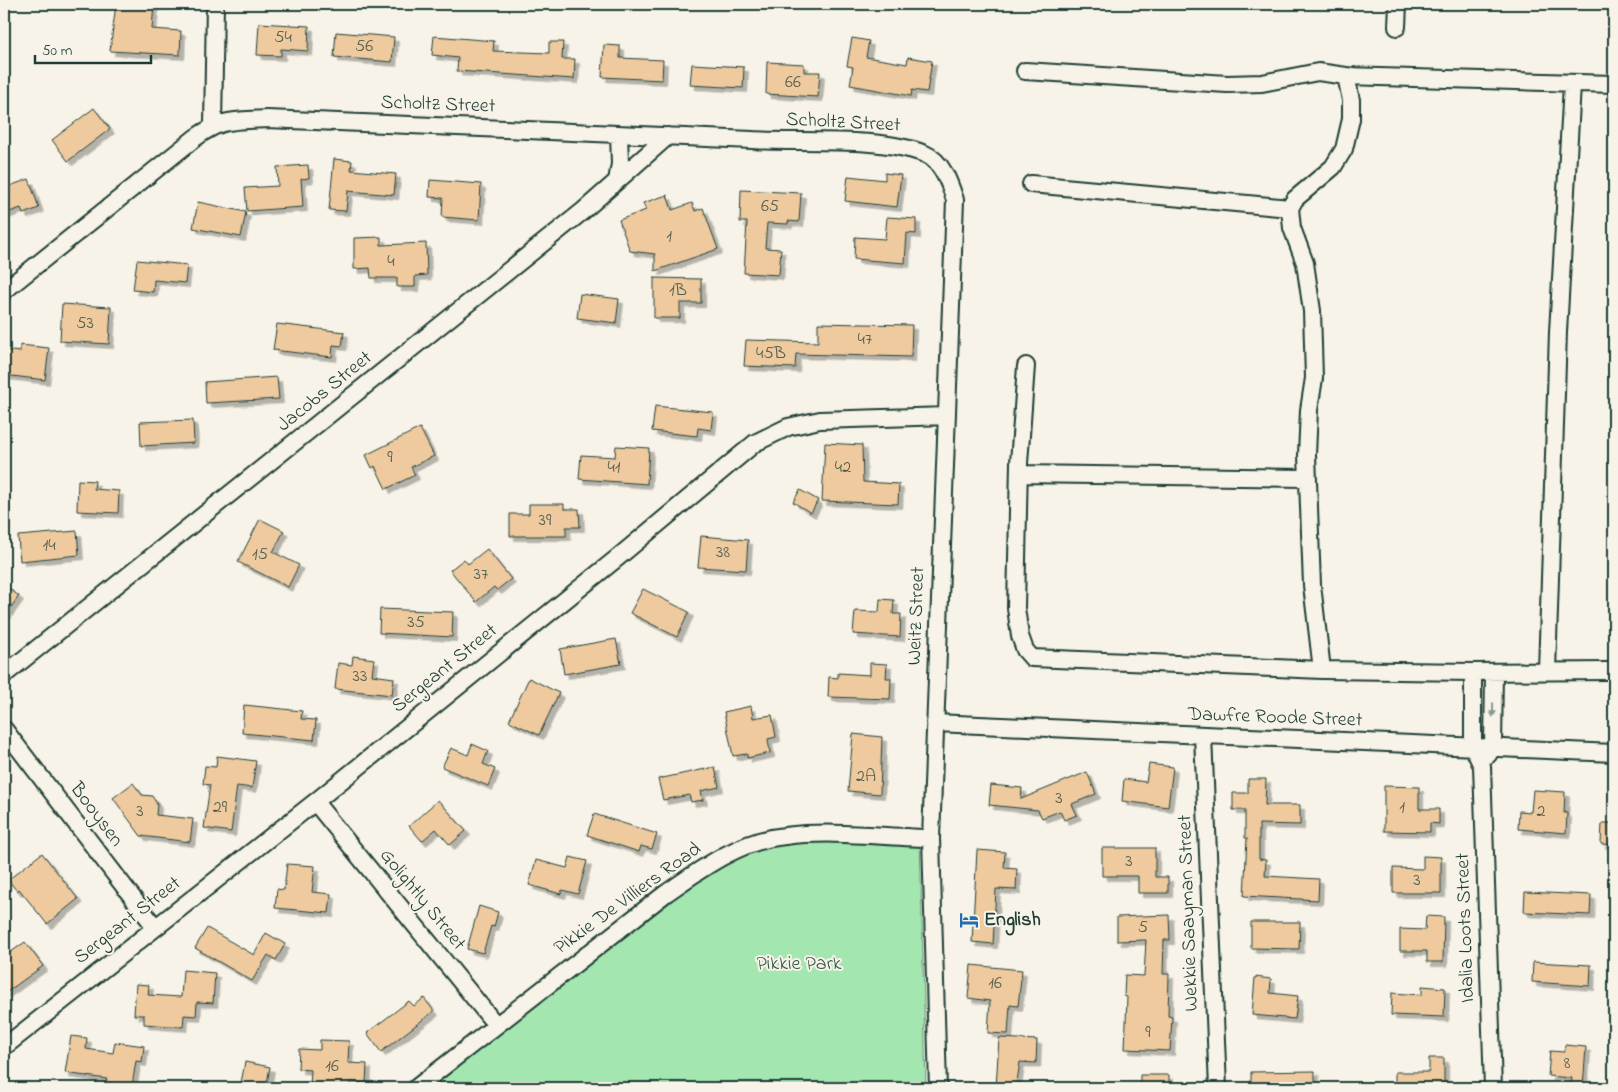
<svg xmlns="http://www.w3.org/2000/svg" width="1618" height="1092" font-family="'Indie Flower',sans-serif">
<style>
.green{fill:#a4e6b0;stroke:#629272}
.building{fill:#efca9f;stroke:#1f3d34;filter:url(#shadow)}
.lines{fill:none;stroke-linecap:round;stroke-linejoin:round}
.minor-casing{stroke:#1f3d34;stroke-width:20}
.minor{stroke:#f7f3e8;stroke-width:16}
.oneway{fill:#8b988e}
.labels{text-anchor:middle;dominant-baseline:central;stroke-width:4;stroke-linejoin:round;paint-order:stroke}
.number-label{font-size:18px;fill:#53604f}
.street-label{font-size:20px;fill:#1f3d34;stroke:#f7f3e8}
.poi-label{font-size:20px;font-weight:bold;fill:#1f3d34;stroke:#f7f3e8;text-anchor:start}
.park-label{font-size:20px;fill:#335647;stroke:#f7f3e8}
</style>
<defs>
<filter id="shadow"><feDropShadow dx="4.5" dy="4.5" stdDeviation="0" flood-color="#0004"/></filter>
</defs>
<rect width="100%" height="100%" fill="#f7f3e8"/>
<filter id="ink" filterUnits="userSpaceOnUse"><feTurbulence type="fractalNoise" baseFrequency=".02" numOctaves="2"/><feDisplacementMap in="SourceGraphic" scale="10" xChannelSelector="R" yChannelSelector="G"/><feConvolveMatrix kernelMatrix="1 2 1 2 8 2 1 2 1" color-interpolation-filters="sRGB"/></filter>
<g filter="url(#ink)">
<path class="green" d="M779,838H920L926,1088H422L705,868Z"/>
<path class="building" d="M116,4H154L152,29L181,31L180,55L110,51Z
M259,23L309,26L308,51L281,49V56L257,55Z
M336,32L394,37L392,62L334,57Z
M434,36L494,41L493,51L549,53V42H563L562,59H575L574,79L457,71L458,58L432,55Z
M852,38L869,41L866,57L907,64L908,57L932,61L927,92L912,90L911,96L850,85L853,67L847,66Z
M604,45L620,46V58L663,60L662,80L602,77Z
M767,62L804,64V72H820L818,97L766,94Z
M692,64L744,67L743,88L690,85Z
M94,108L110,129L68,161L52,140Z
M334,159L352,161L351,170L396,174L394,195L348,191L346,211L329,210Z
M308,165L309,178L301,179L303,207L247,211L245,188L278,186L277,167Z
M885,173L901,175L897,207L845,201L848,176L885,180Z
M29,179L39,208L23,214L21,208L4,214V188Z
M430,180L481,184L479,220L442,217L443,198L429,197Z
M741,190L801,193L799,222L788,221V224L767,223L765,248L781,249L779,275L744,273L747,222H740Z
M667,195L672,210L692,203L695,211L703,208L718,249L655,271V254L630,251L619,220L646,210L643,203Z
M198,202L246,212L241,237L193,228Z
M887,217L916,219V234L907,233L905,263L854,259L855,237L885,239Z
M381,237V245L426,243L427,275L415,276V287H397V278H371L370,268L354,269V238Z
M137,260L187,265L185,283L154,280L153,292L133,290Z
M654,278L701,279V303H680V318H654Z
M580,294L619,299L616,323L577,318Z
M62,304L111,307L109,344L60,341Z
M818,323L912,325L911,357L796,354L795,368L744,366L746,340L818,342Z
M277,324L344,332L342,346L333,345L332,357L273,350Z
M20,345L49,348L45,380L4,375V350L20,352Z
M277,377L279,399L206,403L205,382Z
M655,406L713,412L711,430L698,428L697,436L652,431Z
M193,420L194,443L141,446L140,422Z
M420,428L434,456L411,467L415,475L386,489L375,466L372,468L366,455Z
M825,443L862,445L863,482L899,484L898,504L822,501Z
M616,446L649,448L647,484L579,479L581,455L615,457Z
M78,480L95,481L94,489L119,491L118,513L77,511Z
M800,490L818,500L811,513L793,502Z
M529,504H564V509H579L580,527H566V536H510V514H529Z
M260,519L284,531L273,552L299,565L288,587L238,562Z
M77,531L79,555L20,561L18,536Z
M701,536L748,540L746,570L698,567Z
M487,549L511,579L497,590L494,587L476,602L450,570L464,559L468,564Z
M4,585L19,596L4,617Z
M643,589L689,612L677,637L630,613Z
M880,599L894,600L893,614H901L900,637L853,634L855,611L879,612Z
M380,609L453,612L452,637L379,633Z
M616,639L621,664L564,674L560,649Z
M353,656L374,659L372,675L394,678L392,695L335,689L338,663L352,665Z
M870,663L887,664L886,678H891L890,699L828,697L829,677L838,678V673L870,675Z
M529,678L559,693L539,735L509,721Z
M244,705L302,711L301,719L316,720L314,740L242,733Z
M751,706L753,718L772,715L776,737L768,739L770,753L747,758V754L733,756L724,712Z
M853,734L882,737L880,794L848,791Z
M472,744L488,751L483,764L495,769L488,786L442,767L451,748L468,755Z
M217,756L256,761L252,788L237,786L231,832L204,828L210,785L203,784L205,766L216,767Z
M1149,764L1173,767L1168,807L1122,801L1124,779L1146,782Z
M715,767L719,787L701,791L703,800L691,802L689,795L663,800L658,779Z
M1087,772L1096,794L1072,804L1077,815L1064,820L1060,811L1042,818L1038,810L989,805L991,785L1022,788L1021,799Z
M1248,779H1266L1265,805H1300V825L1259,824V859L1266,860L1265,876L1319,879L1318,900L1244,896L1247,838H1245V810H1233V793H1248Z
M133,783L142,795L152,796L157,804L156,815L193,819L190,842L141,836L113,798Z
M1384,786L1419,787V809H1439V824L1430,823V832L1384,831Z
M1533,790L1565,792L1564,813H1567L1566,833L1518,829L1519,811L1531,812Z
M438,800L466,831L450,845L436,829L422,841L409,826Z
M594,814L657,834L652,849L641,846L639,852L587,835Z
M1602,823H1614V845L1601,844Z
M1102,848H1155V877H1168V893H1138V876H1102Z
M977,850L1005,852L1004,868L1017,869L1016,890L996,889L993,944L972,942Z
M42,853L78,899L47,924L19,889L17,891L8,880Z
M1423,856L1441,857V893H1393V868L1423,869Z
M570,857L587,861L578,894L562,890L561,894L529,885L536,860L567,868Z
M287,864L315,866L312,892L331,894L329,913L275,908L277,889L284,890Z
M1525,892L1591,895L1590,915L1524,912Z
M479,906L498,912L494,927L491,926L483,953L467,949Z
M1169,915L1170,940H1164L1163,974H1169L1168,1016L1172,1017L1170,1051L1125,1049L1127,997L1124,996L1125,975L1144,976L1146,940L1117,941V917Z
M1426,916L1444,917L1443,962H1427V951H1400V929L1425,930Z
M1251,922H1300L1299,949L1251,948Z
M207,928L254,955L266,933L285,944L276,960L268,955L252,981L195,948Z
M25,942L43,966L4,994V957Z
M1533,962L1591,965L1590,986L1532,982Z
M971,965L1022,970L1018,1006L1010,1005L1008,1034L988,1033L990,1001L968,998Z
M183,970L215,973L213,1003L197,1002L196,1016L184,1015L183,1027L144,1024V1015H134L136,984L149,985L148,995L181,997Z
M1255,977L1271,979L1270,993L1298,996L1295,1019L1252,1015Z
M1422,986L1445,988L1444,1017L1391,1015L1392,993L1422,995Z
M424,998L434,1011L381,1052L367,1033L409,1001L414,1006Z
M71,1036L87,1038L86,1049L113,1053L115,1042L144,1046L142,1062L136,1061L132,1086L106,1082L107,1079L65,1073Z
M999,1038L1037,1040L1036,1063L1020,1062L1016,1088H996Z
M320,1040L349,1041L348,1063L367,1064L366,1083L350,1082V1088H310L311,1070L298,1069L299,1049L320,1050Z
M1565,1045L1586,1047L1583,1088L1571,1087L1572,1078L1548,1076L1550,1051L1564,1052Z
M1429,1058H1444V1088H1395V1072H1429Z
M245,1062L270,1067L266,1088H240Z
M1315,1071V1088H1258L1257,1084H1251V1072Z
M1140,1075H1169V1088H1140Z"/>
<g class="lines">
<g class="minor-casing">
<path id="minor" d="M1397,27L1398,4
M1025,71L1227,84L1262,83L1318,72L1346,76L1351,100V119L1344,149L1333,167L1295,199L1290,208L1292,228L1305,263L1312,311L1314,378L1309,410L1307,455L1312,585L1322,670
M1346,76L1614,84
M213,125L215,4
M617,181L620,164L619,134
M1031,184L1290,208
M4,291L195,138C222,118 235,121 267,119C429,126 590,132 752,140C801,143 881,136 925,154C942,161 950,184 955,200L931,838L938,1088
M1026,366L1019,463L1016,608L1020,636L1025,650L1032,658L1322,670L1473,672L1608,671
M1019,474L1307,478
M1547,671L1558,332L1572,85
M1473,672V747L1482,766L1493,1088
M4,675L583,211L668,136
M935,723L1614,753
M4,729L155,927
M1203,736L1218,1088
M1488,755L1493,747L1494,672
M315,802L496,1025
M4,1047L315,802L616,559L755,443L788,427L820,420L947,416
M416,1088L665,894C701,869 740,840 785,836C831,830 884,837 931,838"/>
</g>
<use href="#minor" class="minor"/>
</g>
<defs><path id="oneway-solid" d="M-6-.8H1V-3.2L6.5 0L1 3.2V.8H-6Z" transform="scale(1.25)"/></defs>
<use class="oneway" href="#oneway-solid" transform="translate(1493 710) rotate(91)"/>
</g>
<defs>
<g id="hotel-bare" transform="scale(1.5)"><path d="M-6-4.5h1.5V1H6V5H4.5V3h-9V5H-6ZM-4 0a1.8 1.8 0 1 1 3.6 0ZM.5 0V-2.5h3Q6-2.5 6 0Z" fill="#1f6fb2" stroke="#f7f3e8" stroke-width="2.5" paint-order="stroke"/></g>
</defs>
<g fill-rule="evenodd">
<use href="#hotel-bare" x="969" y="920"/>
</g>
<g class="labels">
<g class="number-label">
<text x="283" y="38">54</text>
<text x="364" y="47">56</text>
<text x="793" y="83">66</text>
<text x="770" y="207">65</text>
<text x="669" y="237">1</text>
<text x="391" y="262">4</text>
<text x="678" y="291">1B</text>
<text x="85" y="324">53</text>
<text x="865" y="340">47</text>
<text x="771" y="354">45B</text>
<text x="390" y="458">9</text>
<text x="614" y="468">41</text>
<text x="843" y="468">42</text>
<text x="545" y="521">39</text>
<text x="49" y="546">14</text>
<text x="723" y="553">38</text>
<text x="260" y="555">15</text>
<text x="481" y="575">37</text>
<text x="416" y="623">35</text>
<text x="360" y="677">33</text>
<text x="866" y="777">2A</text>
<text x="1059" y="799">3</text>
<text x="220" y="808">29</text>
<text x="1402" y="808">1</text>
<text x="140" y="812">3</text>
<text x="1541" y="812">2</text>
<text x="1129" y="862">3</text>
<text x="1417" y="881">3</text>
<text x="1143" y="928">5</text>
<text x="995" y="984">16</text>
<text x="1148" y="1033">9</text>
<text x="1567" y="1064">8</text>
<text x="332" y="1067">16</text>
</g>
<g class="street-label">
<text transform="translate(438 105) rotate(2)">Scholtz Street</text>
<text transform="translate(843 123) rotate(3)">Scholtz Street</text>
<text transform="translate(325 392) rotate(-39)">Jacobs Street</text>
<text transform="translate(917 616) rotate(-88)">Weitz Street</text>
<text transform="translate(445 669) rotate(-39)">Sergeant Street</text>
<text transform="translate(1275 718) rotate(2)">Dawfre Roode Street</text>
<text transform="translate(96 815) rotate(53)">Booysen</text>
<text transform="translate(628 899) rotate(-36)">Pikkie De Villiers Road</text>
<text transform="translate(422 900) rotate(51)">Golightly Street</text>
<text transform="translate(1189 913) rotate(-92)">Wekkie Saayman Street</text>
<text transform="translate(128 921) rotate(-38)">Sergeant Street</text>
<text transform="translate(1466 928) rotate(-92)">Idalia Loots Street</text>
</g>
<g class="poi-label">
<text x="984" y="920">English</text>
</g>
<g class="park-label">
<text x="799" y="964">Pikkie Park</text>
</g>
</g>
<rect width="1618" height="1092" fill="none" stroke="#f7f3e8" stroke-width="20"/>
<rect x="10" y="10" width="1598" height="1072" fill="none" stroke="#1f3d34" stroke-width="2" filter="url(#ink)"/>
<path d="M35 55v8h116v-8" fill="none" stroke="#1f3d34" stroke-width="2.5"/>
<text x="42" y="55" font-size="15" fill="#1f3d34" stroke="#f7f3e8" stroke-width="4" paint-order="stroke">50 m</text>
</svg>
